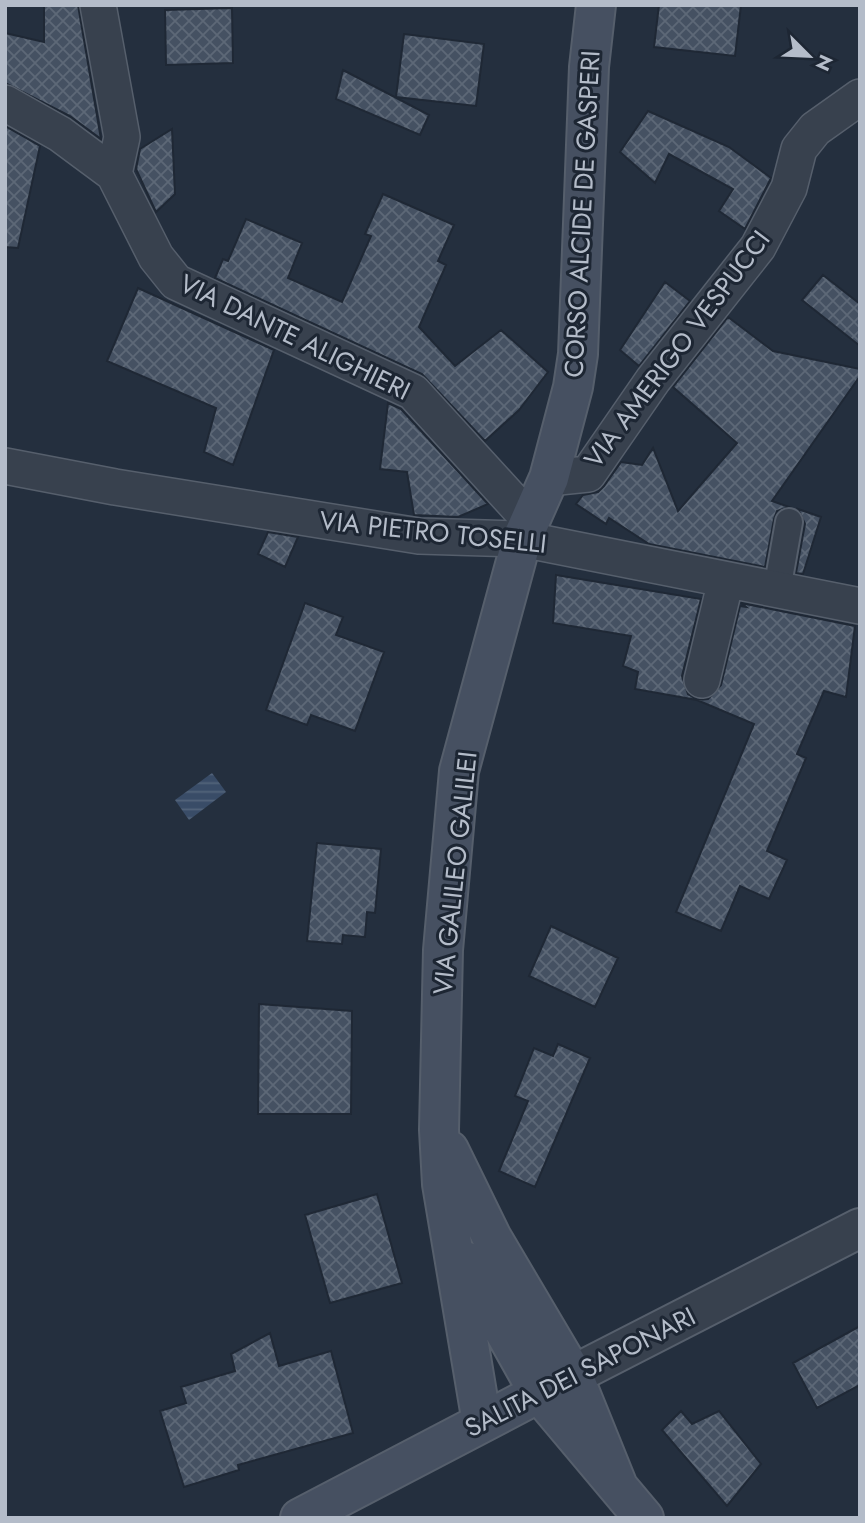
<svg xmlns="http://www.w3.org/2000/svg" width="865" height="1523" font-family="Jost,sans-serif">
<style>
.water{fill:url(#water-rules)}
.building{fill:url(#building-cross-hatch);stroke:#1f2835;stroke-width:2}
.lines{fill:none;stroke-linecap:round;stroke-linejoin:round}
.pedestrian-casing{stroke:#565f6c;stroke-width:30}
.minor-casing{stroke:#565f6c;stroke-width:38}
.tertiary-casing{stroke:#565f6c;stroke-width:42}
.secondary-casing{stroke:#565f6c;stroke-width:42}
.pedestrian{stroke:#38414e;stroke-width:26}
.minor{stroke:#38414e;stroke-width:35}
.tertiary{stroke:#38414e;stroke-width:38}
.secondary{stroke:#465061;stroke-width:38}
.labels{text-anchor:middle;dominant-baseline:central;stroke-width:6;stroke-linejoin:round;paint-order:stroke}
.street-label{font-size:26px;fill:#b4bcc9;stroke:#1d2633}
</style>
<defs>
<pattern id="water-rules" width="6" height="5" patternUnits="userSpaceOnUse" patternTransform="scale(1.75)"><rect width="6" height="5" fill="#394c67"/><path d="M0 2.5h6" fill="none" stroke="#53647b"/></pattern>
<pattern id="building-cross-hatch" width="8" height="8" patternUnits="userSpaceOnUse" patternTransform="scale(1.75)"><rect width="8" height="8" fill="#455162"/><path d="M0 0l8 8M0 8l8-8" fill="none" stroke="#5d6877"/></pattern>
</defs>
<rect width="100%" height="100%" fill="#242f3e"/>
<path class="water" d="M212,773L226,792L189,820L175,800Z"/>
<path class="building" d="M44,5H78L101,139L70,116L5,83V33L44,42Z
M659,5H741L735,56L654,47Z
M232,8L233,63L166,65L165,10Z
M404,34L484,44L476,106L396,97Z
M343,70L429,115L420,135L336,99Z
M648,111L729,147L771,178L745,229L719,211L733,189L669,154L655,183L620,152Z
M5,126L40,146L18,248L5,247Z
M172,129L175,194L156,212L136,169L140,149Z
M383,194L454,225L438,261L446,265L419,327L455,366L501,330L548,372L519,410L485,441L422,374L215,278L223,259L228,261L246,219L302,243L288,278L342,302L371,236L365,234Z
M823,275L860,304V346L802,300Z
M665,282L690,301L639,366L620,350Z
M138,288L274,350L233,465L204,452L216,408L107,361Z
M728,317L773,351L860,369V376L772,501L789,507L777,511L774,519L765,567L649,544L609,518L606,524L576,504L583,495L598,492L604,486L621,462L642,465L653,448L678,511L737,443L673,387Z
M388,403L401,409L488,504L458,517L414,515L407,472L380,469Z
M798,509L821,517L803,574L796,573L805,524Z
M268,532L298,537L285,567L258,554Z
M556,575L701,599L682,676L688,694L698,700L708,699L721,685L740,606L746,607L741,603L855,626L846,697L824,691L797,754L806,758L767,851L787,860L769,899L740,886L721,931L676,912L754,724L697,700L635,689L638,672L623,666L631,636L553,623Z
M305,603L343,617L336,635L384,652L355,731L311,715L307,725L266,710Z
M317,843L381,849L375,913L367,912L365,937L343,935L342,944L307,941Z
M551,926L618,958L595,1007L529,976Z
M259,1004L352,1011L351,1114H258Z
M558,1044L590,1058L535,1187L499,1171L528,1101L515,1096L534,1048L553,1056Z
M377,1194L402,1283L330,1303L305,1215Z
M860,1326V1385L817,1408L793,1363Z
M270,1333L279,1366L331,1351L353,1433L238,1465L239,1470L184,1487L160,1411L186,1403L181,1387L235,1371L231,1354Z
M681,1411L692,1424L719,1411L761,1464L727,1506L662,1430Z"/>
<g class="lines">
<g class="pedestrian-casing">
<path id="pedestrian" d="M777,590L789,522"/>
</g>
<g class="minor-casing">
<path id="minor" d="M98,5L122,137L114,174
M5,103L60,134L114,174L156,257L176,282L413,392L529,519
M5,466L115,487L419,536L522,539L860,606
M549,478L588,474L653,380L758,247L789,188L799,149L815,129L860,97
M702,680L726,580"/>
</g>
<g class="tertiary-casing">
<path id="tertiary" d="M573,1375L860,1228"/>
</g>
<g class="secondary-casing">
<path id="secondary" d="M449,1150L492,1238L573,1375L617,1484
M465,1261L539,1393L644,1518
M482,1423L442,1184L439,1130L443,950L459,771L522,539L549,478L573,387L578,354L589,67L596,5
M300,1518L562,1381"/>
</g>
<use href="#pedestrian" class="pedestrian"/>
<use href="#minor" class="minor"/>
<use href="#tertiary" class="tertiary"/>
<use href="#secondary" class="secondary"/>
</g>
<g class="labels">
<g class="street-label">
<text transform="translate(582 214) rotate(-87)">CORSO ALCIDE DE GASPERI</text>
<text transform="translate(295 337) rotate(26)">VIA DANTE ALIGHIERI</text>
<text transform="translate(677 349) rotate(-53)">VIA AMERIGO VESPUCCI</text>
<text transform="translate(433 532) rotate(6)">VIA PIETRO TOSELLI</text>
<text transform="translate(455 873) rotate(-84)">VIA GALILEO GALILEI</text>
<text transform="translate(580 1372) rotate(-27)">SALITA DEI SAPONARI</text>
</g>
</g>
<rect width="865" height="1523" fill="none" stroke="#b4bcc9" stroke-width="14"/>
<g transform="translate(809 56) rotate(114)" stroke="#1d2633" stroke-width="5" paint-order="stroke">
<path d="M0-5L12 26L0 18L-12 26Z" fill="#b4bcc9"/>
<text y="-10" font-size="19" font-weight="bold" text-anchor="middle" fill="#b4bcc9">N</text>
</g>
</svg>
